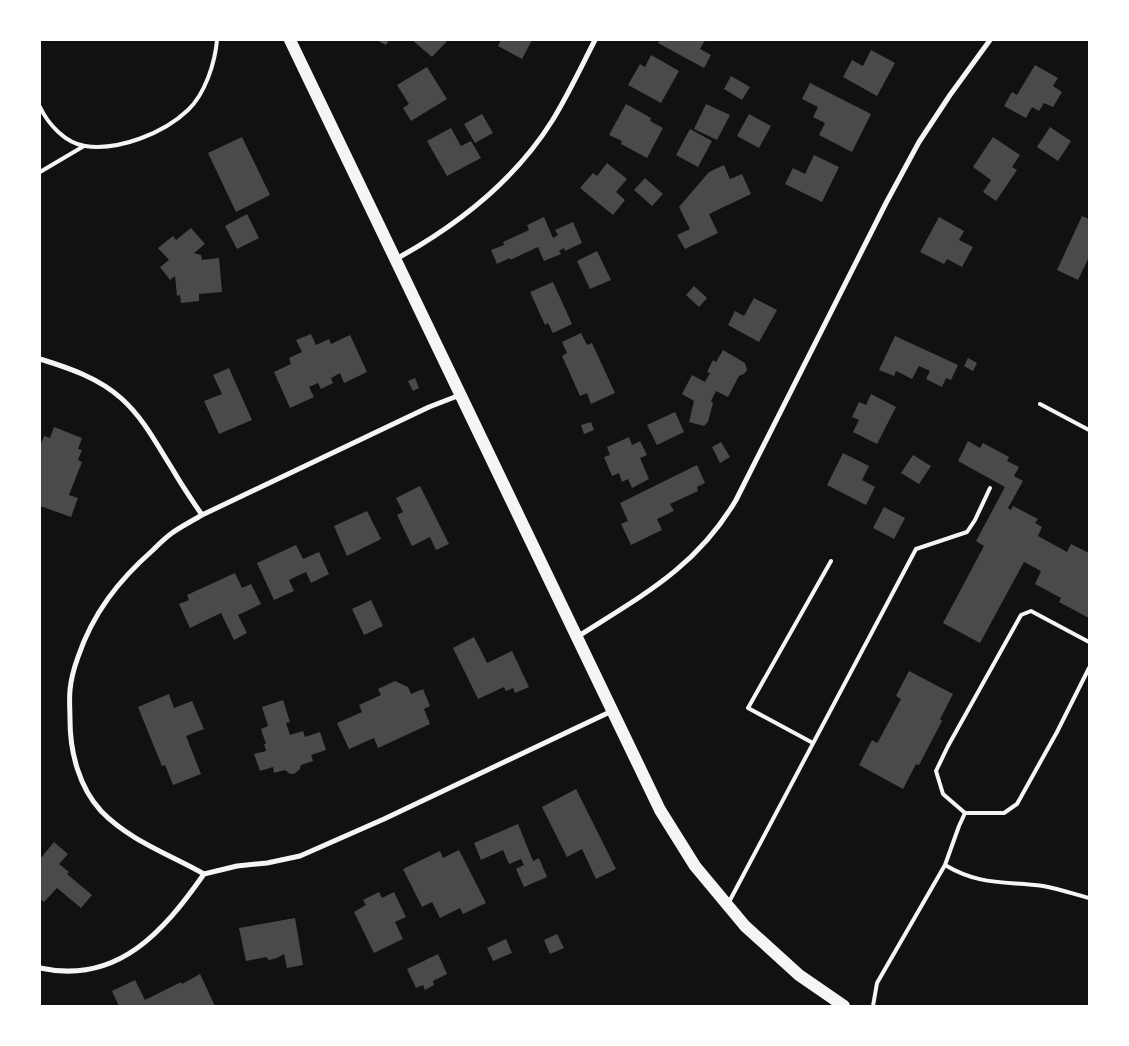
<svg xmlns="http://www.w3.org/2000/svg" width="1129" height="1046" font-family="'Noto Sans',sans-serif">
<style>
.building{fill:#4a4a4a}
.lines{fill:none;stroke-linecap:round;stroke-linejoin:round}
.service{stroke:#f5f5f5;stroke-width:4}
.minor{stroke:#f5f5f5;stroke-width:5}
.primary{stroke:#f5f5f5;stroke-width:12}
</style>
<rect width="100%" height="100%" fill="#111"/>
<path class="building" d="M376,40H389L386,45Z
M412,40H448L432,57Z
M501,40H532L522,59L498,46Z
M660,40H705L700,49L711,55L704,68L658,43Z
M871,50L895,63L877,96L843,77L852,60L863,66Z
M651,55L679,71L661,103L628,85L640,64L645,67Z
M1035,65L1058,78L1053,86L1062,92L1053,107L1044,103L1039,111L1032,107L1026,118L1004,106L1012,92L1017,95Z
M427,67L447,99L411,121L403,108L409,104L397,85Z
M731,76L750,87L742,100L724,89Z
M810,83L871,114L852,152L819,135L825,123L813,117L818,107L802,99Z
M626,104L651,118L650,121L663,128L647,158L621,144L622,141L609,135Z
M706,104L730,115L717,140L694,129Z
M482,114L493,133L475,143L464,124Z
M749,114L771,126L759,148L737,136Z
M1050,127L1071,141L1058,161L1037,147Z
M451,128L461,146L471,141L481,158L447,176L427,141Z
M690,129L712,141L698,167L676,155Z
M242,137L270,195L236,212L208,153Z
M993,137L1020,155L1012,167L1017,170L996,201L983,192L991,180L973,167Z
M814,155L839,167L822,202L785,184L793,168L805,174Z
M607,163L627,179L616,192L625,200L613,215L580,188L593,173L597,176Z
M724,165L730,179L742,174L751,194L709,214L718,233L685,249L677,235L690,229L679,207L709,172Z
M645,178L663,194L652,206L634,190Z
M247,214L259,238L237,249L225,226Z
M1082,216L1089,219V257L1078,280L1057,270Z
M544,217L553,238L558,235L555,230L573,222L582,243L565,251L564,248L559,251L561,254L544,261L538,247L510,260V258L497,264L491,250L504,245L503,242L529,230L527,225Z
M939,217L964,231L959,240L973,247L962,267L947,259L944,264L920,252Z
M191,228L205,244L194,253L201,255L202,260L219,258L222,292L199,294V301L181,303L180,295L177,296L175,276L170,280L160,267L169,260L158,248L173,236L176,240Z
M597,251L611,280L590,289L577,261Z
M553,282L572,324L553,333L548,323L545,325L530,292Z
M694,286L707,298L699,307L686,295Z
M754,298L777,310L759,342L728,325L735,311L744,316Z
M581,333L587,345L592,343L615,393L591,404L587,393L580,396L562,356L567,353L562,342Z
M311,334L316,345L329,339L331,344L350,335L367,372L344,383L340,373L331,378L333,383L321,389L318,383L309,387L314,397L290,408L274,372L291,364L289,358L302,352L296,340Z
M895,336L958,365L951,380L946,378L942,387L926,379L930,371L919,366L912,379L896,371L894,376L879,370Z
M723,350L745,363L747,370L744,374L739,376L728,397L716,391L711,401L713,403L708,422L704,426L689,422L694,401L682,394L692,375L705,382L710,373L707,372L713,360L716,362Z
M968,358L977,363L973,371L964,366Z
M229,368L252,420L219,434L204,401L222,394L213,375Z
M415,378L419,388L413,391L408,381Z
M871,394L896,407L877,444L853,432L859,420L852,417L859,402L866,405Z
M675,412L684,432L657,445L647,425Z
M591,422L594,430L584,434L581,425Z
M54,427L82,438L78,449L82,450L78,460L82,462L69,495L78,498L71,517L40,506V446L44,436L50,438Z
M629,437L632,445L640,441L647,455L640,458L649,479L632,488L628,479L622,482L619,473L612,476L604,457L610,455L607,447Z
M968,441L980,448L983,443L1009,457L1007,461L1019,467L1014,476L1023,481L1008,508L1011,510L1013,506L1038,519L1035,523L1042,527L1038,536L1067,552L1071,544L1089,553V618L1059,602L1061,598L1035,584L1041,571L1024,562L980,643L943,623L984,546L976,541L1005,487L958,461Z
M721,442L730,457L720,463L712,447Z
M843,453L869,466L862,480L875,487L866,505L827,485Z
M913,455L931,466L919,484L901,473Z
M697,465L705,483L697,487L698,491L670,504L674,511L657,519L662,530L631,545L621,524L628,521L620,503Z
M420,486L449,544L436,550L430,537L412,546L397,515L403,512L396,498Z
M884,507L905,518L894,539L873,528Z
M367,511L381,539L347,556L334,526Z
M296,545L303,559L319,552L329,574L311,583L306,572L289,580L294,591L274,600L257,563Z
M235,573L242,588L251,584L261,604L238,615L247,633L234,640L221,613L190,628L179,604L189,600L187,595Z
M371,600L383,626L364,635L352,609Z
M474,637L487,663L512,651L529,687L515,693L513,688L506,691L504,687L478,699L453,648Z
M909,671L953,694L940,719L942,721L919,765L916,764L903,789L859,765L872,740L877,743L879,740L901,699L896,696Z
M395,681L408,687L411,694L423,689L430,706L424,709L430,724L378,748L374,738L349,749L337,723L362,712L359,705L381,695L378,689Z
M169,694L174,708L192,701L204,729L186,736L201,774L173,785L165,765L162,766L138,707Z
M283,700L290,722L286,723L290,735L303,731L305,737L320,732L326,750L311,755L313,761L301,765L300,769L294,774H290L285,770L274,773L273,767L260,771L254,754L266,751L264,744H266L261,729L268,726L262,707Z
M576,789L616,869L596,879L582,849L567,857L542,807Z
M518,824L533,861L539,858L547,877L524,887L516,869L524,865L521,859L509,864L503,850L481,860L474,843Z
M54,842L68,854L59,864L69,872L67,874L92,895L81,908L57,888L44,902L40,899V859Z
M459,850L486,903L463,914L460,908L440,918L432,902L422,907L403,869L440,851L443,858Z
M379,892L382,898L394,892L406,917L395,922L403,939L374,953L354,912L366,905L363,900Z
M295,918L303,965L287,968L284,954L277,958L269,960L266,957L246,961L239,928Z
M557,934L564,948L550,954L544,940Z
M506,939L512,953L493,961L487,948Z
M438,954L447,974L433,981L434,985L425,990L423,985L416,988L407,969Z
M200,974L215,1006H119L112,991L135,980L145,1000L181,982L182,984Z"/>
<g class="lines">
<path class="service" d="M40,107C48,124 65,143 85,146C119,151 164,133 188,110C205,94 215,63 217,40
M40,172L84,146
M1040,404L1089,430
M1089,642L1031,611L1021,615L948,746L936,771L943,794L965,813H1004L1017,804L1057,732L1089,668
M813,743L748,708L831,561
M945,865L959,826L965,813
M729,902L916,549L967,532L975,520L990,488
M873,1006L877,983L945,865C980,886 1006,881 1043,886C1059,889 1074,894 1089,898"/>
<path class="minor" d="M396,259C456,226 515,180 552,121C568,95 581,67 595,40
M40,359C69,368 99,378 122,399C144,419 157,445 173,470C182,486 192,500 202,515
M460,395L429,407L202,515C192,521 182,526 172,533C165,538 159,544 153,550C118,581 93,613 78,657C74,668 71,679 70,690C69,700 70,710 70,720C70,752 79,787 101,811C130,841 169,854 204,874L237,866L267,863L300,856L384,819L612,711
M577,637C641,596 696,568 736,500L886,203L919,142L950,95L990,40
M40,968C118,985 164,931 204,874"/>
<path class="primary" d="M290,40L660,810L695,866L745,926L799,975L844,1006"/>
</g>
<rect width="1129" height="1046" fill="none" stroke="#ffffff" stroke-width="82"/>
</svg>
